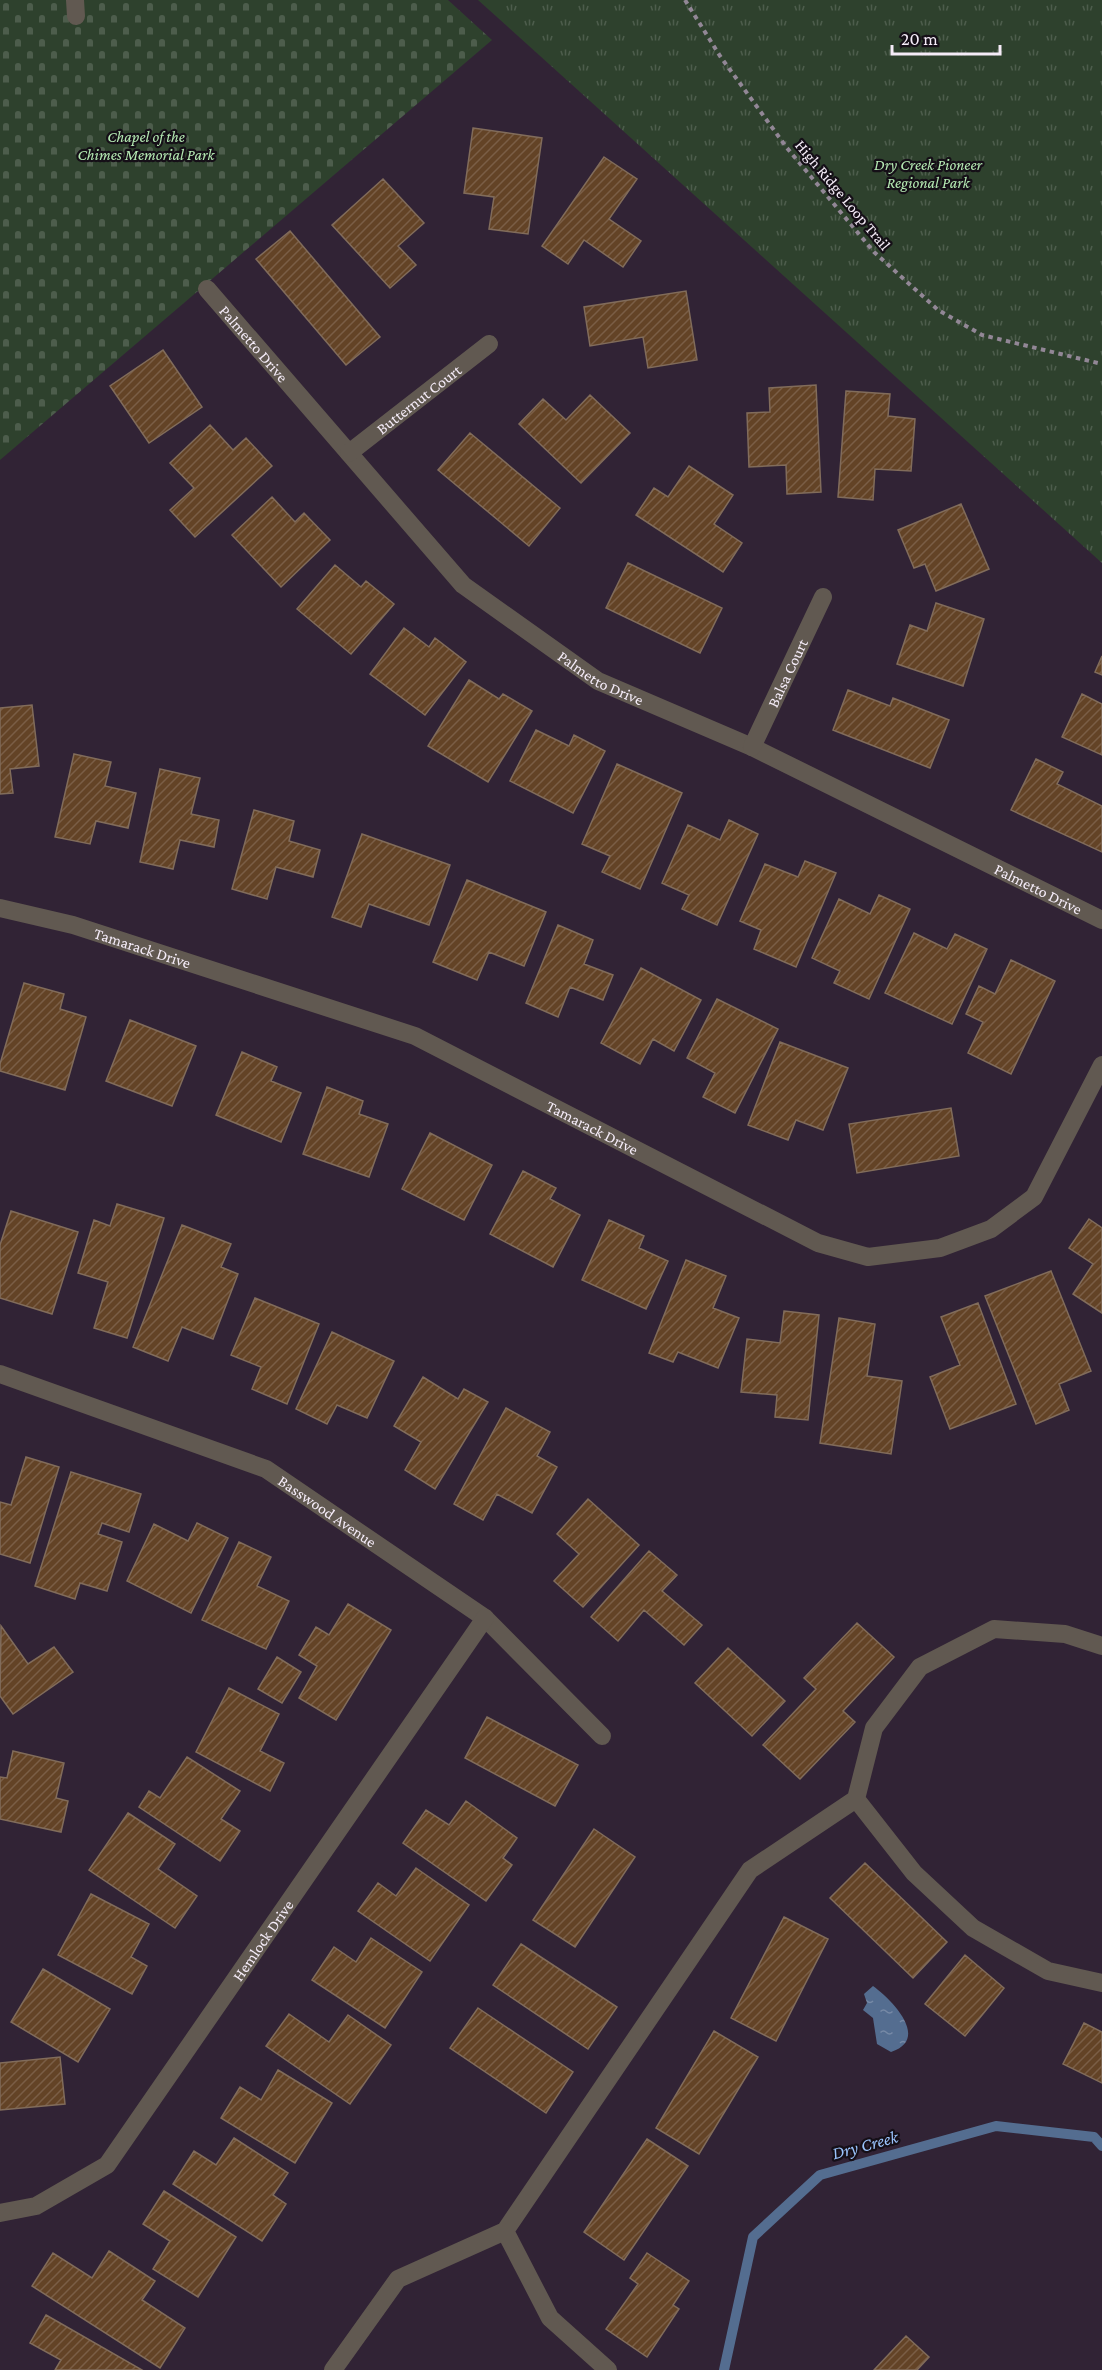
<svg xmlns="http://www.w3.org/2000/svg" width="1102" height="2370" font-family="'Crimson Pro',serif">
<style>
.cemetery{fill:url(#cemetery-stones)}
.park{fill:url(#park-tufts)}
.water{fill:url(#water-ripples)}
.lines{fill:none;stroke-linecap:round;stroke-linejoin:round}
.stream{stroke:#546d90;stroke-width:10}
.building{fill:url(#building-hatch);stroke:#816c5b;stroke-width:1.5}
.path{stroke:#928796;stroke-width:4;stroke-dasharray:4.5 4.5;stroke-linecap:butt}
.lane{stroke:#615951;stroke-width:18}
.street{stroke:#615951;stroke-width:18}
.labels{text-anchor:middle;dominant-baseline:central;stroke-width:4.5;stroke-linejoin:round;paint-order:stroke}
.park-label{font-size:16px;font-style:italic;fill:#b5eab3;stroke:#150f17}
.street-label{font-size:16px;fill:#f5ecf8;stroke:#150f17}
.water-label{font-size:18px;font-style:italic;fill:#9ac3fc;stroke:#150f17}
</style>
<defs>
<pattern id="cemetery-stones" width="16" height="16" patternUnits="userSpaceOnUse" patternTransform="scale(1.5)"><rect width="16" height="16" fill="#2e412d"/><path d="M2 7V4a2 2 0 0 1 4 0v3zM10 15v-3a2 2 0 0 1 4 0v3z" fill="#4d5d4c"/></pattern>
<pattern id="park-tufts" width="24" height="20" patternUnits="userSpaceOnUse" patternTransform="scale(1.5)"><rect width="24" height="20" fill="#2e412d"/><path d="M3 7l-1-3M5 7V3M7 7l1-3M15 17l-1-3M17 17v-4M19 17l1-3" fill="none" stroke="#4d5d4c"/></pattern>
<pattern id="water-ripples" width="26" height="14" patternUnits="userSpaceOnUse" patternTransform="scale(1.5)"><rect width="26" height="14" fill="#546d90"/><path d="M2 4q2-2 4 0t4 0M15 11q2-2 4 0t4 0" fill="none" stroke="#7689a6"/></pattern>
<pattern id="building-hatch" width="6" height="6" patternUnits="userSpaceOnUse" patternTransform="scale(1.5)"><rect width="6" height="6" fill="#634326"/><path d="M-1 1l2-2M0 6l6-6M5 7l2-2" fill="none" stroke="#7a5e46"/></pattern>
</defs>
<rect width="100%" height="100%" fill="#312335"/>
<path class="cemetery" d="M0,0H448L492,40L0,460Z"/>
<path class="park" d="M478,0H1102V563Z"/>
<path class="water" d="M873,1986C891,1999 931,2039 891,2052L877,2044L873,2018L863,2010L867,2003L864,1994Z"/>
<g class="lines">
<path class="stream" d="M724,2370L753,2237L820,2175L996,2126L1094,2137L1102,2146"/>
</g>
<path class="building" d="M473,128L542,138L528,234L489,229L494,197L464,193Z
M604,157L637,179L609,219L641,241L623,267L584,240L568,264L542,246Z
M383,179L424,223L398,246L416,265L390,288L332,225Z
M290,231L380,337L346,365L256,259Z
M686,291L697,360L648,368L643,337L590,346L584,307Z
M163,350L202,407L149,443L110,386Z
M816,385L821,492L787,494L786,465L749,467L747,413L770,412L769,388Z
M846,391L890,394L888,416L915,419L911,471L875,469L873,500L838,497Z
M590,395L630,433L581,483L519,424L543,399L566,420Z
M210,425L233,450L246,438L272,466L195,537L170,510L194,488L170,463Z
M470,433L560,508L529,546L438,470Z
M689,466L733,495L714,524L742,543L723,572L636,515L654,488L668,497Z
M272,497L295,522L304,513L330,540L281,587L232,535Z
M961,504L989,569L936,591L925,564L914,568L898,530Z
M628,563L722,608L700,653L606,608Z
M335,565L361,587L366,581L394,604L351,654L297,609Z
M936,603L984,619L963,686L897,664L910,625L927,631Z
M404,628L429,647L435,638L466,662L425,715L370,674Z
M1102,656V675L1095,672Z
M469,680L499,699L503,694L532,711L488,782L428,746Z
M848,690L890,706L893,698L949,720L930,768L833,730Z
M1082,694L1102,704V755L1062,737Z
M32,705L39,766L10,769L13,793L0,794V708Z
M536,730L569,746L574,735L605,751L573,813L510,781Z
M74,754L111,762L105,786L136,793L128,828L96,821L90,844L55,837Z
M1036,759L1063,772L1057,784L1102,806V852L1011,810Z
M617,764L682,793L640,889L602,872L610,856L582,844Z
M160,769L200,778L191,814L219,820L214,847L180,840L173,869L140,862Z
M254,810L294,821L289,841L320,850L313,877L276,867L267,899L232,889Z
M729,820L758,834L717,925L682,909L689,895L662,883L688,825L720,840Z
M362,834L450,865L429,925L369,904L361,927L332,917Z
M805,861L836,873L796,967L754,949L761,930L740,921L765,864L798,877Z
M467,880L546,912L524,966L489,952L477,980L433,962Z
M879,895L910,909L869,999L834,983L840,971L812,958L839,899L870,914Z
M558,925L593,940L584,964L613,975L603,1000L570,987L558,1017L526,1003Z
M914,933L947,949L955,934L987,949L952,1024L885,993Z
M1011,960L1055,981L1011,1074L968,1053L983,1022L966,1014L979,986L995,994Z
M641,968L701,1000L674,1051L653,1039L640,1064L601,1043Z
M24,983L64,994L60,1009L86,1017L65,1090L0,1071V1064Z
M717,999L778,1029L735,1113L703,1097L715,1073L687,1058Z
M130,1020L196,1046L172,1106L106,1081Z
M780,1042L848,1068L823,1130L796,1120L788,1140L748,1125Z
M242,1052L277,1067L271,1081L301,1093L281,1142L216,1115Z
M327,1087L363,1101L359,1114L388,1124L369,1177L303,1154Z
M951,1108L959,1156L857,1173L849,1124Z
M430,1133L492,1165L464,1220L402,1189Z
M523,1171L556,1188L550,1199L580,1215L553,1267L490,1234Z
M117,1204L164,1218L127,1338L94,1328L108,1282L78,1273L94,1220L110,1226Z
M11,1211L78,1232L52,1314L0,1298V1245Z
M1089,1219L1102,1228V1313L1073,1294L1093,1264L1069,1248Z
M609,1220L644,1236L639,1248L668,1261L646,1309L582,1280Z
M182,1225L231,1244L221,1267L238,1274L213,1339L182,1327L168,1361L133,1347Z
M686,1260L726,1276L713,1308L739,1318L718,1368L678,1352L673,1362L649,1353Z
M1051,1271L1091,1371L1059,1384L1069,1410L1036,1424L985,1296Z
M255,1298L319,1324L287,1404L252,1389L261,1367L231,1355Z
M978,1303L1016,1404L950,1429L930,1377L960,1365L941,1317Z
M784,1311L819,1315L808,1420L775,1417L777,1395L741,1392L747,1339L780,1343Z
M839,1318L875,1324L867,1376L902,1381L891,1454L820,1443Z
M332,1332L394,1361L367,1418L337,1405L327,1424L296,1409Z
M423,1377L458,1399L464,1389L488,1402L435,1489L405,1470L421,1442L394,1426Z
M506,1408L550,1432L537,1456L557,1467L532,1513L497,1494L483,1520L454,1504Z
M26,1457L59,1467L30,1563L0,1554V1502L11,1505Z
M71,1472L141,1494L129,1532L102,1523L98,1534L122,1542L107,1591L80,1583L75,1599L35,1586Z
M588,1499L639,1545L583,1607L554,1581L579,1554L557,1534Z
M197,1523L228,1538L191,1613L127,1581L154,1524L188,1541Z
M239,1542L271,1557L257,1586L289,1601L266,1649L202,1620Z
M649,1551L677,1575L662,1591L702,1625L684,1645L644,1610L618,1641L591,1617Z
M348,1604L391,1630L336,1720L299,1698L317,1666L299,1655L316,1627L329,1635Z
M857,1623L894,1657L843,1711L855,1722L800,1779L763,1745L816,1689L804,1678Z
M1,1626L28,1664L54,1647L73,1672L13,1714L0,1696Z
M728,1648L785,1701L752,1736L695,1683Z
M277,1657L301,1672L282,1703L258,1689Z
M229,1688L279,1714L260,1751L284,1763L270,1791L196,1752Z
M487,1717L578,1765L555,1806L465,1758Z
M13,1751L64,1763L56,1798L68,1801L61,1832L0,1819V1777L7,1778Z
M187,1757L240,1791L221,1819L240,1831L220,1861L139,1807L149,1791L160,1798Z
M466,1801L517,1838L503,1858L512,1865L486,1901L403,1843L426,1810L449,1825Z
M128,1813L175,1844L158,1869L197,1896L175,1928L89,1870Z
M594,1829L635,1857L575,1947L533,1920Z
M865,1863L947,1942L913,1978L830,1898Z
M416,1868L469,1905L430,1961L358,1911L378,1883L396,1896Z
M91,1894L149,1924L131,1957L147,1966L132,1994L58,1955Z
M784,1917L828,1939L776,2041L731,2018Z
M371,1938L422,1972L385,2028L312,1980L334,1947L356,1962Z
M521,1944L617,2007L588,2049L493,1985Z
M965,1955L1004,1988L965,2036L925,2004Z
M43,1969L110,2009L78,2062L11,2022Z
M478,2008L573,2072L546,2113L450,2048Z
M289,2014L329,2042L348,2015L391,2045L350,2104L266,2046Z
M1084,2023L1102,2032V2083L1063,2064Z
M714,2031L758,2057L699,2154L656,2128Z
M60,2057L65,2104L0,2110V2063Z
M278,2070L332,2103L295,2163L221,2118L240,2087L261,2100Z
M234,2138L288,2173L273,2195L286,2204L262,2241L173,2184L194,2151L216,2165Z
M647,2139L688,2166L624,2260L584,2232Z
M164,2191L236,2237L198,2297L153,2269L170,2241L143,2224Z
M109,2251L155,2281L142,2300L185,2328L160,2368L32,2286L53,2253L92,2278Z
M647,2253L689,2281L673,2305L679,2309L647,2357L606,2329L638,2284L630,2278Z
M46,2315L142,2370H55L61,2360L30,2343Z
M906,2336L929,2357L917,2370H874Z"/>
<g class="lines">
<path class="path" d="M685,0L720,56L787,148L874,252L938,310L982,335L1102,364"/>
<path class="lane" d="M75,0L76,16
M856,1799L914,1873L973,1928L1048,1971L1102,1983
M505,2231L750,1870L856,1799L874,1728L920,1667L994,1629L1065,1634L1102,1646
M333,2370L398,2279L505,2231L550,2318L608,2370"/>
<g class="street">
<path id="s1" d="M207,289L463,585L598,681L752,747L1102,920"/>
<path id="s2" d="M349,453L489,344"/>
<path id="s3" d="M752,747L823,597"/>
<path id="s4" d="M0,908L73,925L415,1036L818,1243L868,1257L940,1248L991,1229L1034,1197L1102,1065"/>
<path id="s5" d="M0,1374L266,1469L485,1618L602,1736"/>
<path id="s6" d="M0,2213L36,2206L107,2165L485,1618"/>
</g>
</g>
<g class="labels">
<g class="park-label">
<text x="146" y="136">Chapel of the<tspan x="146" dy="18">Chimes Memorial Park</tspan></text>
<text x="928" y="164">Dry Creek Pioneer<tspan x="928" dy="18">Regional Park</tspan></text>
</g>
<g class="street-label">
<text transform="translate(843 195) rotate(50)">High Ridge Loop Trail</text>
<text stroke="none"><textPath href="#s1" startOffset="72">Palmetto Drive</textPath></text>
<text stroke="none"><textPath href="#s2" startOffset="88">Butternut Court</textPath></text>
<text stroke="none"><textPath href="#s3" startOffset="82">Balsa Court</textPath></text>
<text stroke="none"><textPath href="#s1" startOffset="558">Palmetto Drive</textPath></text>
<text stroke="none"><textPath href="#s1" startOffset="1044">Palmetto Drive</textPath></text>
<text stroke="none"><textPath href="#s4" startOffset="148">Tamarack Drive</textPath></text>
<text stroke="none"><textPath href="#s4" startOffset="634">Tamarack Drive</textPath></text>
<text stroke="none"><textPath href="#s5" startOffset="357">Basswood Avenue</textPath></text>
<text stroke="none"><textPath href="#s6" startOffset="392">Hemlock Drive</textPath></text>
</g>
<g class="water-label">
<text transform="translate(865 2145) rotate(-15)">Dry Creek</text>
</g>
</g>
<path d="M892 45v9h108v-9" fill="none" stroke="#f5ecf8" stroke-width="3"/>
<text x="901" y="45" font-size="18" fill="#f5ecf8" stroke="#150f17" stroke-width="4.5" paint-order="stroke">20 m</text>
</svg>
